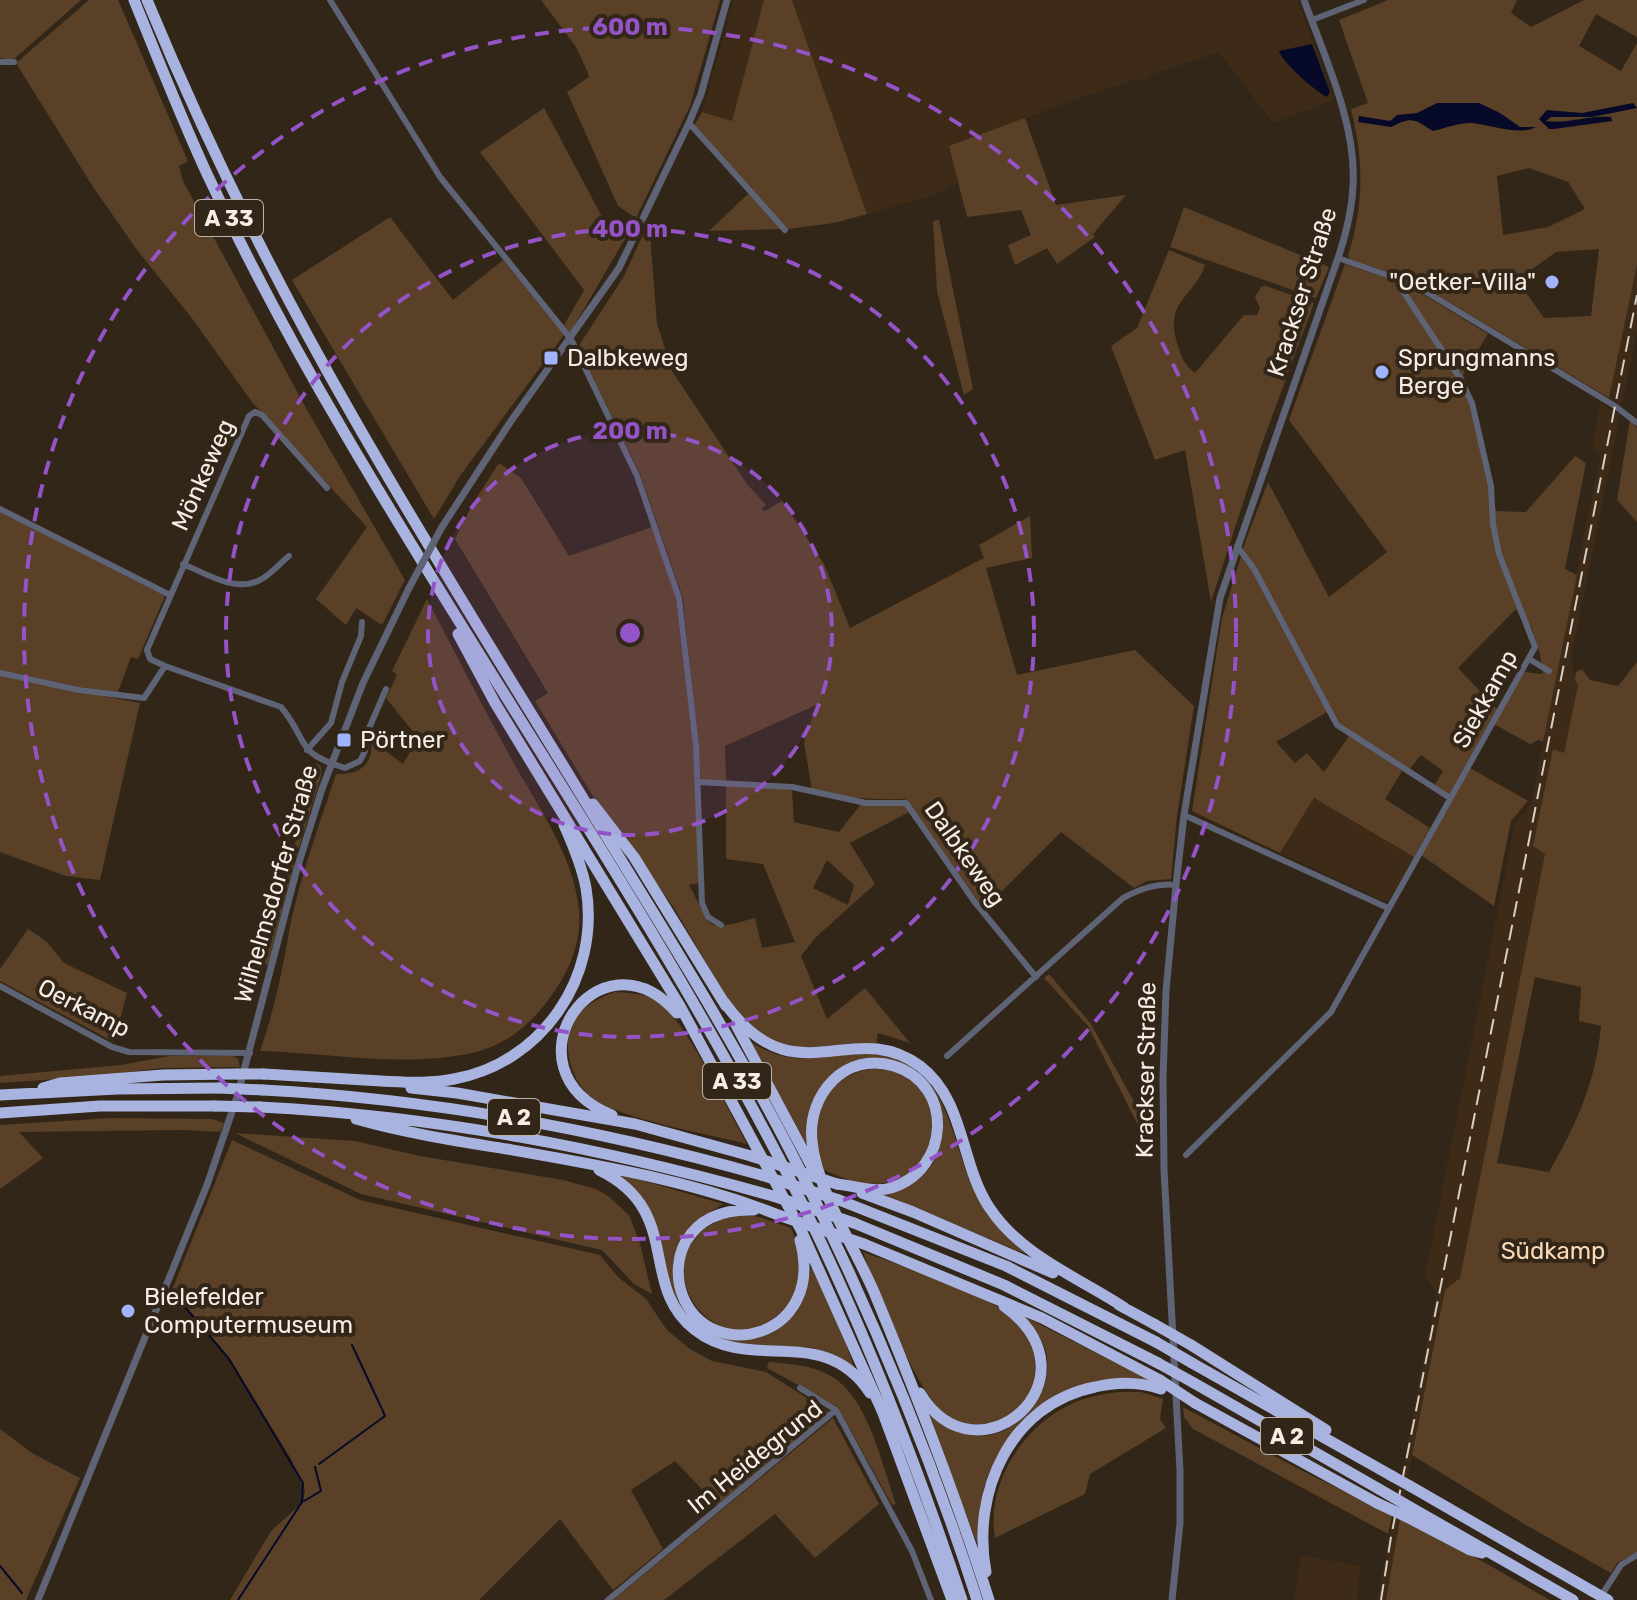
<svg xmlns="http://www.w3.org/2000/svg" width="1637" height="1600" font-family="Rubik,sans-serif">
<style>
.built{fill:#3d2b18}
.green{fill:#594026;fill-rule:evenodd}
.water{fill:#070929}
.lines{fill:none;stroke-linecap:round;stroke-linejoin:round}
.stream{stroke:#070929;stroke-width:2}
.minor{stroke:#5e6375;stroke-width:6}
.tertiary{stroke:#5e6375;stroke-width:7}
.motorway{stroke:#a8b4df;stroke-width:11}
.rail{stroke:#d8cfc5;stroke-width:2;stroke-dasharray:16 8;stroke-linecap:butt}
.tertiary-bridge{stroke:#5e6375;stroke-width:7}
.motorway-bridge{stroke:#a8b4df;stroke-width:11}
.ring{fill:none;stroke:#9453c7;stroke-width:4;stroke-dasharray:14 10}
.poi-dot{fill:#a1b3fd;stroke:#322618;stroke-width:3}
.labels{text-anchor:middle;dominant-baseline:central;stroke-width:8;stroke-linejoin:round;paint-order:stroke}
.shield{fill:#322618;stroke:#bbb2a8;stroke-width:2}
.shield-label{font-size:22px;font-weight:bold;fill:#f6eee5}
.poi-label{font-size:24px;fill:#f6eee5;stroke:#322618;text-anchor:start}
.street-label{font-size:24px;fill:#f6eee5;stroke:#322618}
.park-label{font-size:24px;fill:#fadab9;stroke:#322618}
.centre{fill:#9453c7;stroke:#322618;stroke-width:4}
.ring-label{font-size:24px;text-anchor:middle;font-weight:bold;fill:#9453c7;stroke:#322618;stroke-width:8;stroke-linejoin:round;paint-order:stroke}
</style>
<rect width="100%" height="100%" fill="#322618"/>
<path class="built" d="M734,0H764L732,121L702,112Z
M792,0H1298L1334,100L1273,123L1219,52L1150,75L1144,81L1138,79L1102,90L950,146L960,181L932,196L867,214Z
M1637,265V332L1622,405L1609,398Z
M1600,404L1620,414L1571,661L1578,685L1564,754L1553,750L1534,845L1545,854L1460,1278L1445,1290L1400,1519L1386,1600H1377L1436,1294L1425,1275L1515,824L1532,802L1555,676L1600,457L1592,445Z
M1314,798L1414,857L1389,900L1384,901L1280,853Z
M1301,1555L1361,1566L1357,1600H1294Z"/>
<path class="green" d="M0,0H81L13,60L0,58Z
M89,0H118L188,161L179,166L183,181L306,408L405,580L382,625L356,608L346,625L316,599L367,527L252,402L191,317L137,250L93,187L16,63Z
M541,0H720L690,106L636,218L618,206L567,92L589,77L588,73L576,47Z
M764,0H792L867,214L834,223L788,229L694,126L702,112L732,121Z
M1388,0H1517L1511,13L1531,27L1584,0H1637V37L1596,14L1579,46L1621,71L1637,43V265L1609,398L1414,281L1350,259L1348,256C1364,204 1364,162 1351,109L1368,103L1339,20ZM1529,168L1568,182L1585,209L1548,227L1503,235L1497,176ZM1599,249L1591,316L1544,318L1517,280L1556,252Z
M544,108L607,226L626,237L570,333L564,325L584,290L480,152Z
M1025,118L1056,205L1126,195L1093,234L1095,237L1057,264L1047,248L1015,265L1008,245L1031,235L1021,210L967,217L949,146Z
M749,193L782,229L709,231Z
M1184,207L1329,267L1316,298L1170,247Z
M390,217L453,300L503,260L564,335L460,476L434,519L292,280Z
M651,217L649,223L657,323L672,371L747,484L766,505L761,509L765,511L782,501L824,564L850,628L984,558L979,545L1030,516L1032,558L986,568L1017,675L1135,650L1194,706L1177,816L1171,879L1147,881L1134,888L1061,832L984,909L905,799C873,800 844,798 812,790L804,743L816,705L725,746L726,781L701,780L683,598L640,474L578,347L624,276Z
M939,220L973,389L964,395L937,291L933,221Z
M1169,250L1205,265C1193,300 1163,300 1178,346C1182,359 1185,365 1195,373L1244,315H1257L1260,308L1255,297L1261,287L1266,286L1314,303L1264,438L1211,602L1185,450L1155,460L1111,346L1137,328Z
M1345,264L1408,285L1488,334L1463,375L1475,405L1496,511L1526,512L1575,456L1586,463L1565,569L1577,575L1543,742L1539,740L1530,744L1494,724L1524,672L1543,674L1540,654L1531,626L1526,627L1516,609L1458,668L1497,709L1449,795L1434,786L1443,771L1421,755L1409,770L1339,723L1243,548L1268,482L1329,597L1387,552L1289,420Z
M1630,420L1637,428V522L1617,500Z
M499,463L521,478L569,556L652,527L676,597L693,743L699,883L689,885C714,929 700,933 755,918L762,948L795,942L763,864L726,859V785L792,790L794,822L839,832L861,804L905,805L911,811L850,843L875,884L815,938L801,956L827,1019L865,988L910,1043L878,1033L876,1045L807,1050L784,1047L754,1032L727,998L674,908L591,793L535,701L548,693L455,539L475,500ZM827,860L854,885L848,905L813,888Z
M0,512L165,596L138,659L131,657L118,692L80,687L0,670Z
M1242,553L1327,712L1276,742L1295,763L1307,753L1324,772L1349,736L1402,771L1385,799L1430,828L1414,857L1314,798L1280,853L1192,811L1222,618Z
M427,599C455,653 483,707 512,760C538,807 573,854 579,909C582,943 569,972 549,999C530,1025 505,1046 472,1053C402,1068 331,1053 260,1051C273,1014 281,977 288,938C297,885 319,826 336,774C359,775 374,765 371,740L403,764L418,738L386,698L397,675L392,671Z
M1637,662V1552L1617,1563L1611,1573L1526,1525L1412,1455L1445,1290L1460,1278L1545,854L1533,846L1553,749L1564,753L1578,685L1575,680L1576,672L1582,669L1590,680L1618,686ZM1535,977L1581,987L1579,1021L1601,1026C1596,1082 1576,1125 1549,1172L1497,1163Z
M0,676L140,703L100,880L66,876L0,852Z
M317,763L321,767V776L295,860L268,964L262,966Z
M1470,768L1528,801L1511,821L1494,906L1421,855Z
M28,929L46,941L64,963L127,993L114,1042L0,981V969Z
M1049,974L1091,1024L1152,1134L1153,1155L1088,1026L1044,978Z
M615,992C629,993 645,993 657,1001C686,1020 728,1110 747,1144C708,1134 623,1120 592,1098C576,1085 567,1063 568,1043C569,1014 590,1001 615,992Z
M751,1042C804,1075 832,1047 884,1054C893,1056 903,1062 912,1066L841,1068C812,1086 806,1117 809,1149Z
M169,1056H233L238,1059L240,1067L160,1068L90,1077L0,1083V1076L121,1065Z
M883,1068C957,1086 949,1184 871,1184C856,1184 838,1176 824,1170C802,1121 825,1069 883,1068Z
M933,1087C949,1113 955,1139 965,1168C977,1202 1000,1229 1025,1254L883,1194C945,1178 948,1141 933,1087Z
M111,1118L212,1119L224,1123L220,1132L186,1130L19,1132L43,1158L0,1189V1125Z
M235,1133L355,1141L420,1156L563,1180L596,1189L608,1196L629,1215L639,1240L652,1294L634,1284L602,1250L361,1194Z
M232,1140L360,1200L600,1255L618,1277L646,1299L667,1330L690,1349L712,1361L766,1372L829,1412L717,1505L675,1461L631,1490L663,1549L613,1590L560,1519L479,1600H230L271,1531L303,1502L305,1491L291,1459L230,1359L172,1290Z
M621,1174L723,1204L697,1221L680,1239L673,1262L674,1283L709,1332L740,1341L773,1333L796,1313L812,1266L844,1338L854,1367L836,1355L813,1348L729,1343L693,1324L673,1296L652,1213L639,1193L621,1178Z
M739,1214L759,1217L791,1228C801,1251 805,1285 788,1305C716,1388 621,1241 739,1214Z
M863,1252C908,1269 998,1293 1026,1332C1064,1386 995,1453 945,1414C917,1393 875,1287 863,1252Z
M1025,1317L1152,1381H1099L1062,1393L998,1454L984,1487L977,1543L927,1411C944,1427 965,1439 990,1435C1027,1428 1056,1387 1045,1349C1041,1337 1033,1327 1025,1317Z
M769,1362C790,1364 811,1365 829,1375C868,1395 882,1465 896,1504L892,1505L838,1407L767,1368Z
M1120,1392H1141L1163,1399L1160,1419L1166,1428L1090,1474L1085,1494L995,1538C986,1486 1020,1430 1067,1406C1084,1397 1101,1394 1120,1392Z
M1183,1407L1293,1466L1392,1515L1388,1534L1193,1429L1184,1417Z
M833,1418L879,1504L815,1558L775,1514L664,1600H613Z
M0,1429L32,1453L80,1478L26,1600H0Z
M1400,1519L1445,1540L1550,1600H1386Z"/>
<path class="water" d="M1312,44L1330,92L1327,97C1316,92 1282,62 1279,51Z
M1437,103H1479L1500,113L1520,127H1536C1521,136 1490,125 1472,123C1461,122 1445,128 1433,131C1414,119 1412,116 1391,127L1358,122L1359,116L1390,121L1397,115L1417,113Z
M1633,103L1637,108L1592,117H1551L1546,121C1568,124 1589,115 1611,117L1612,121L1554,129H1549L1539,119L1547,110L1582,113Z"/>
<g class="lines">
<path class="stream" d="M174,1294L229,1359L303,1483L302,1502L238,1600
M352,1345L381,1407
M319,1464L385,1416L382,1409
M304,1501L321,1491L315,1467
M0,1566L22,1593"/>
<path class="minor" d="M330,0L440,177L571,339L637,476L679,598L696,746L702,903L708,917L721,925
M1312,20L1364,0
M0,62H14
M689,123L785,230
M1338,258L1413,284L1615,406L1637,423
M327,488L262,415L255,412L249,416L147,650L150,659L165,666L281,707C310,742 293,752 345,768L360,761L365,751L367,733L386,689
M0,509L170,595
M1237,546L1254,569L1337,725L1450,798
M183,564C205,573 234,592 258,581C270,576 279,564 289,556
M1529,659L1549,671
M0,673L79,690L144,698L165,666
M307,750L331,723L342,682L361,636L362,622
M698,782L792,787L866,803H906L974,901L1036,977
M1184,815L1388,908
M0,986L112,1047L129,1052L250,1053
M947,1056L1123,898C1140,889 1156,883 1176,885
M1186,1155L1331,1012L1535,647L1499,554L1493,524L1491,486L1472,403L1460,378L1399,285L1400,279
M800,1388L836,1410L912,1551L931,1600
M1601,1596L1621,1565L1637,1555
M608,1600L836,1410"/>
<path class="tertiary" d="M442,527L509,424L619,268L689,123L701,94L727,0
M38,1600L207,1185L237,1097L296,872L322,789L363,683L409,588
M1172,1600L1180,1523V1471L1164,1169L1163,1078L1166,991L1176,885L1184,815L1220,598L1338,258C1346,234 1352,211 1353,185C1357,126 1324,55 1304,0"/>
<path class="motorway" d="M134,0C158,59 181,118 208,176C249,263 295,349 344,432C486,675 648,907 778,1156C853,1299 911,1447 962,1600
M147,0C206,142 275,281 352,415C422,538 498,659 572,780C649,907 730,1032 797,1164C868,1305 929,1450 977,1600
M458,634L495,703L680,1006L801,1230L883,1413L952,1600
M593,804L634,857L726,1006
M724,1002C795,1101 851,1015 920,1066C965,1100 960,1163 989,1207C1021,1256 1078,1277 1125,1308
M736,1025L813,1169
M264,1074C303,1076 342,1079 381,1081C405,1082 430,1084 454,1079C542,1063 601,977 586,888C582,866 573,845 564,825
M43,1088L60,1083L163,1075L237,1074
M411,1088L457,1093L635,1124L751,1156
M263,1090C433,1099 597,1129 761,1175
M0,1095L118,1089L219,1088
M260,1107C437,1116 603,1148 773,1196
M0,1113L100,1106H215
M612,1115C499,1069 599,924 677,1013
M356,1119C405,1133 457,1141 507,1149C599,1165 693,1181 781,1216
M599,1170C684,1211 637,1285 695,1330C751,1374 824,1322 870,1393
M837,1184C856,1186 873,1193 891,1188C950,1170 955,1085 894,1066C845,1051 807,1095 812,1141C816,1188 855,1248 874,1292C916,1393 956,1496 989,1600
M862,1193L913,1212L1053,1273
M839,1200L1006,1266L1156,1342
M754,1210C727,1209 701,1216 686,1241C677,1257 676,1277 682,1294C709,1367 827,1338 800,1240
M854,1223L1004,1285L1158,1363
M864,1244L1042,1318L1160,1380
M1119,1305L1154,1324
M1191,1345L1326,1430
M1192,1363L1392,1476
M1194,1383L1379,1489
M920,1393C977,1488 1104,1378 1004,1306
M1195,1403L1377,1503
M1410,1486L1592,1591
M1410,1507L1573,1600
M1407,1517L1470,1550L1482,1553
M986,1572C971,1493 1010,1404 1095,1387C1116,1382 1140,1382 1161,1389"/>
<path class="rail" d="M1381,1600L1391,1537L1637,295"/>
<path class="tertiary-bridge" d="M409,588L442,527"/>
<path class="motorway-bridge" d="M237,1074H264
M219,1088L263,1090
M215,1106L260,1107
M751,1156L837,1184
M761,1175L839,1200
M773,1196L854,1223
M781,1216L864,1244
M1154,1324L1191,1345
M1156,1342L1192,1363
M1158,1363L1194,1383
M1160,1380L1195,1403
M1392,1476L1410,1486
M1379,1489L1410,1507
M1377,1503L1407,1517
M1592,1591L1608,1600"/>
</g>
<circle cx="630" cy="633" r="202" fill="#9453c7" fill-opacity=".12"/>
<g class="ring">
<circle cx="630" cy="633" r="202"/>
<circle cx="630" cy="633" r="404"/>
<circle cx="630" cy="633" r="606"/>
</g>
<g class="poi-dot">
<circle cx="1552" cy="282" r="8"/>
<rect x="543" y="350" width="16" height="16" rx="4"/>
<circle cx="1382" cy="372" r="8"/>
<rect x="336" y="732" width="16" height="16" rx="4"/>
<circle cx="128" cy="1311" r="8"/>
</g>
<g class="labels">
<g class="shield">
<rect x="195" y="200" width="68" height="36" rx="6"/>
<rect x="703" y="1063" width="68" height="36" rx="6"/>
<rect x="488" y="1099" width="52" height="36" rx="6"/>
<rect x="1261" y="1418" width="52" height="36" rx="6"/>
</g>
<g class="shield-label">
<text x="229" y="218">A 33</text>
<text x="737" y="1081">A 33</text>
<text x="514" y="1117">A 2</text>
<text x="1287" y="1436">A 2</text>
</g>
<g class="poi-label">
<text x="1536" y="282" text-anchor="end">"Oetker-Villa"</text>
<text x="567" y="358">Dalbkeweg</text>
<text x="1398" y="358">Sprungmanns<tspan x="1398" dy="28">Berge</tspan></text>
<text x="360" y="740">Pörtner</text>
<text x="144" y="1297">Bielefelder<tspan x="144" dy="28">Computermuseum</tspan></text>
</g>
<g class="street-label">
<text transform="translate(1302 292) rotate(-72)">Krackser Straße</text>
<text transform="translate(203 475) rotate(-66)">Mönkeweg</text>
<text transform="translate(1485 699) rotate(-61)">Siekkamp</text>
<text transform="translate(965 854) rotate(55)">Dalbkeweg</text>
<text transform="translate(276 884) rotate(-74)">Wilhelmsdorfer Straße</text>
<text transform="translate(84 1008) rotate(27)">Oerkamp</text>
<text transform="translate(1146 1070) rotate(-89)">Krackser Straße</text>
<text transform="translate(755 1457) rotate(-39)">Im Heidegrund</text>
</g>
<g class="park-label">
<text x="1553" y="1251">Südkamp</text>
</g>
</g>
<circle cx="630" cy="633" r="12" class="centre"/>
<g class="ring-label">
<text x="630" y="35">600 m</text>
<text x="630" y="237">400 m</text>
<text x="630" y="439">200 m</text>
</g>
</svg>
